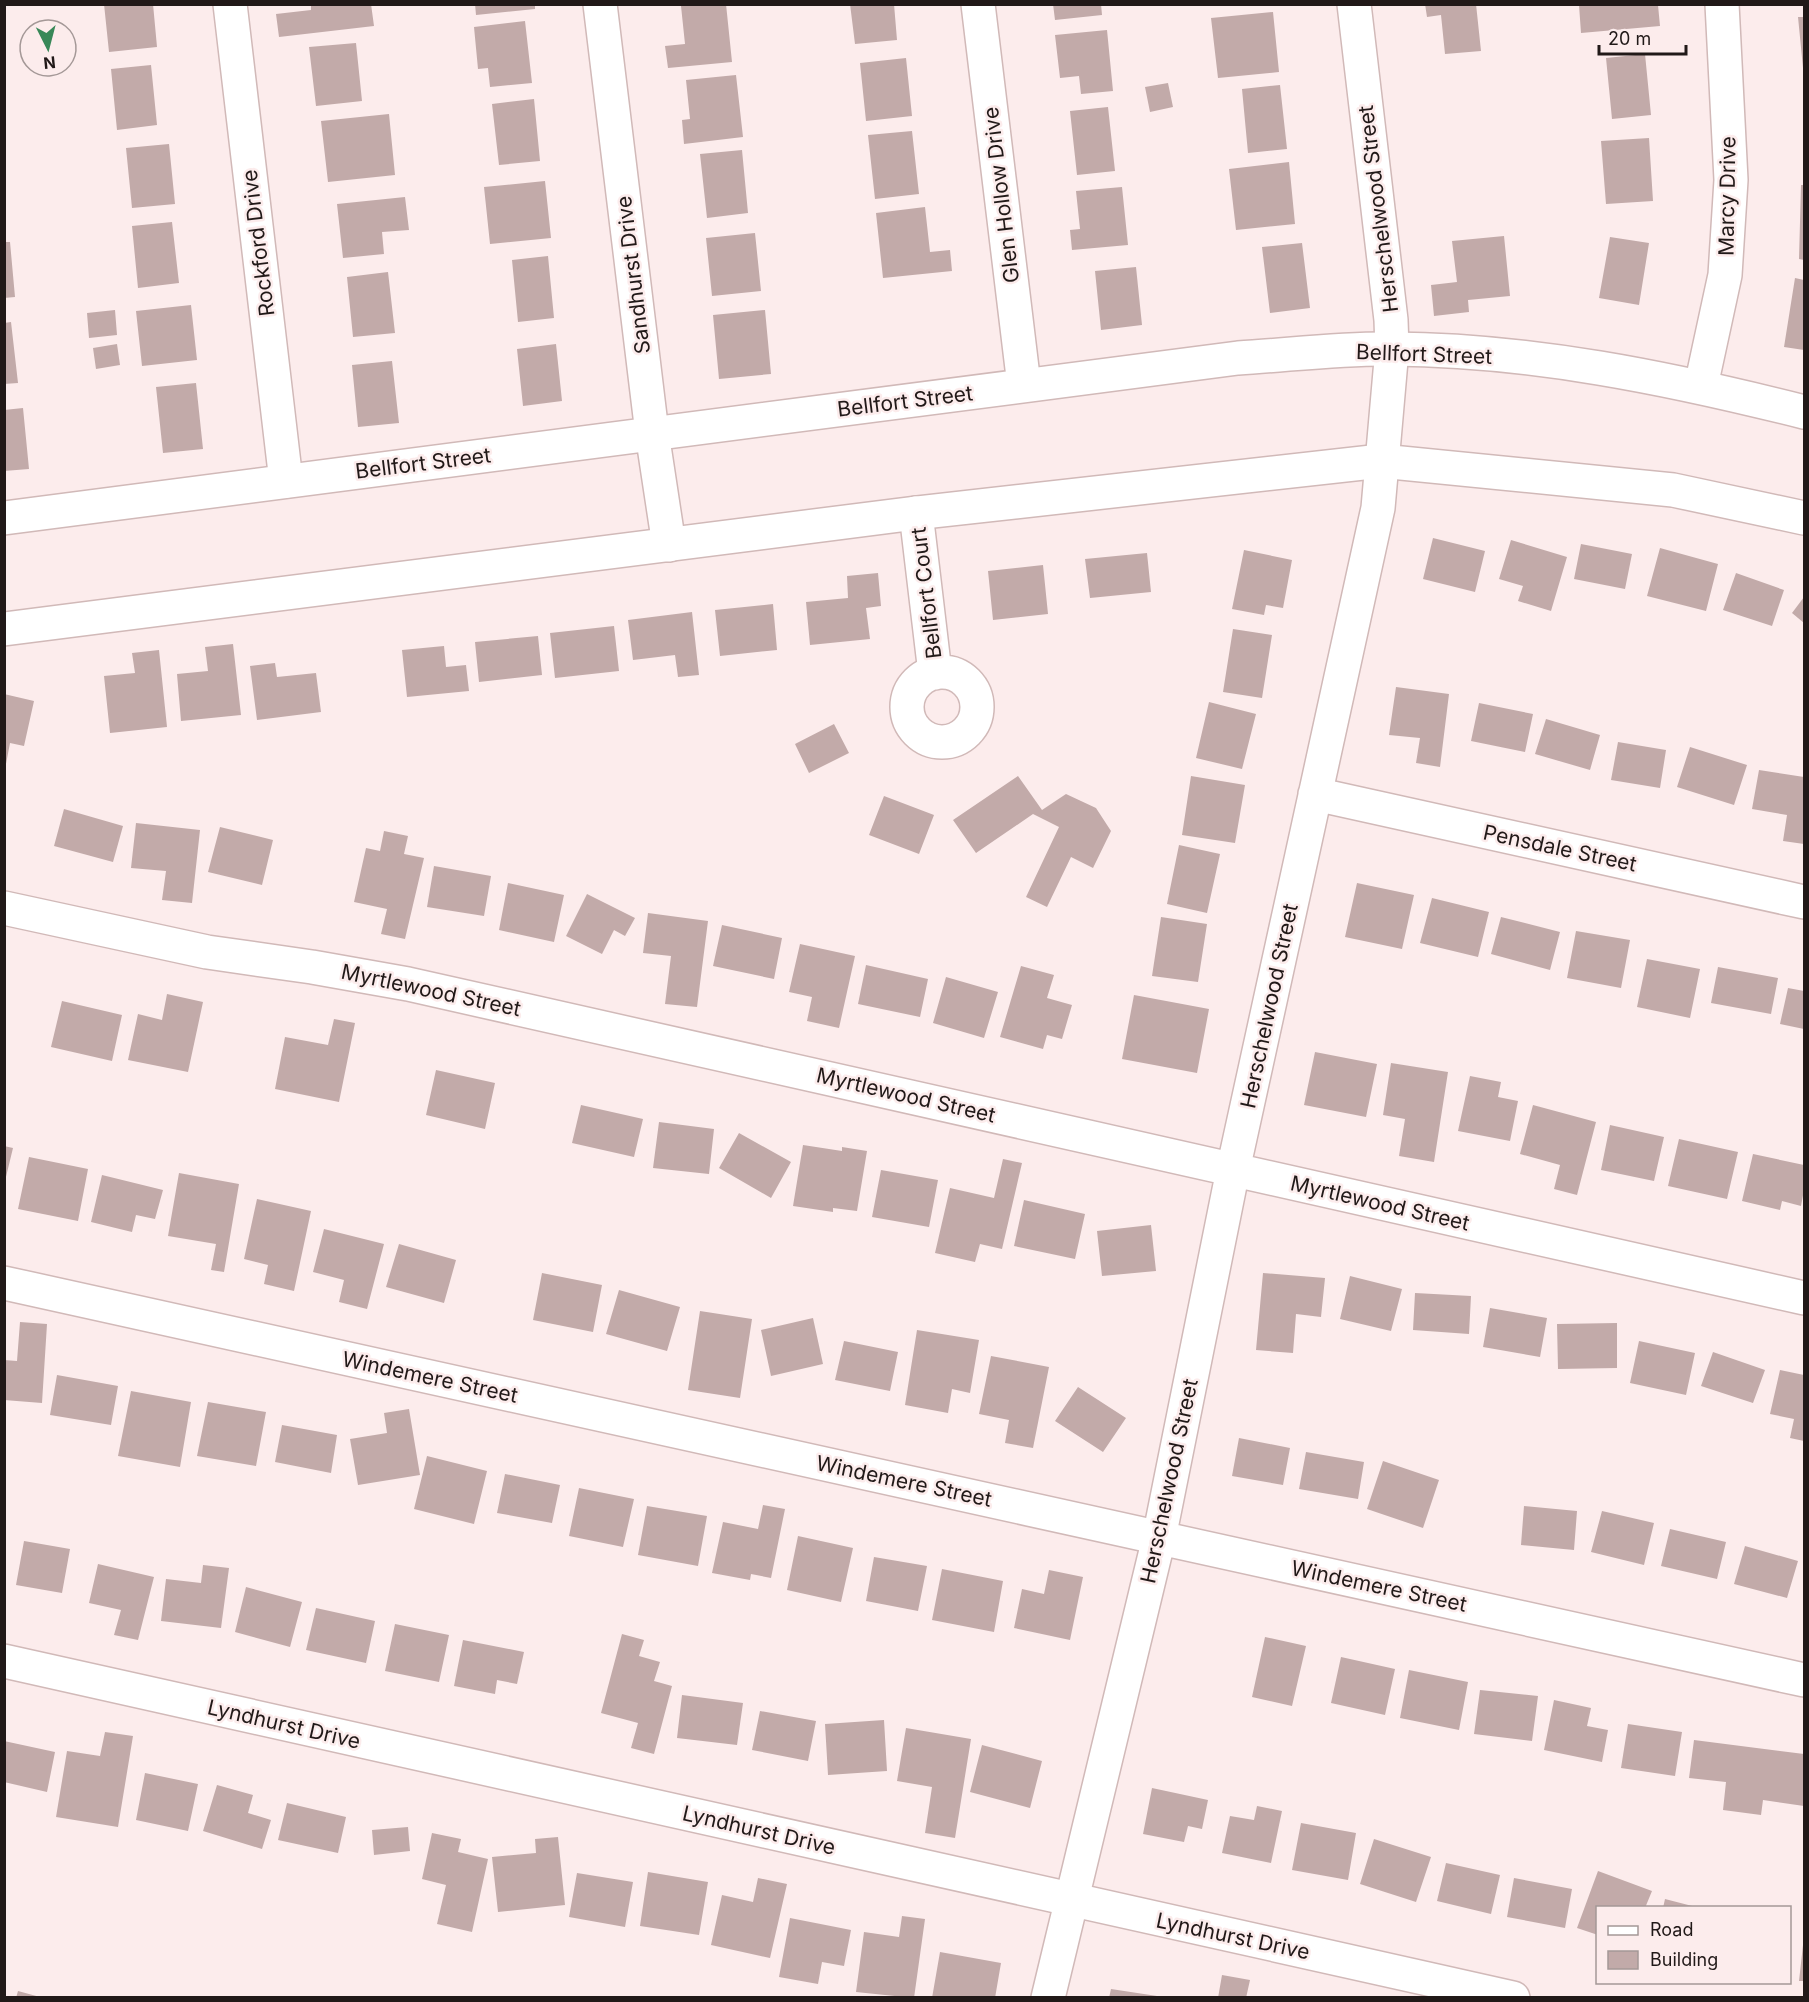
<svg xmlns="http://www.w3.org/2000/svg" width="1809" height="2002" font-family="Inter,sans-serif">
<style>
.building{fill:#c2aaa9}
.lines{fill:none;stroke-linecap:round;stroke-linejoin:round}
.minor-casing{stroke:#d1b9b8;stroke-width:36}
.secondary-casing{stroke:#d1b9b8;stroke-width:36}
.minor{stroke:#fff;stroke-width:33}
.secondary{stroke:#fff;stroke-width:33}
.labels{text-anchor:middle;dominant-baseline:central;stroke-width:5;stroke-linejoin:round;paint-order:stroke}
.street-label{font-size:21px;fill:#211918;stroke:#fcecec}
</style>
<rect width="100%" height="100%" fill="#fcecec"/>
<path class="building" d="M104,4H153L157,47L109,52Z
M311,4H371L374,26L279,37L276,14L311,10Z
M475,4H535V9L476,15Z
M726,4L732,62L668,68L665,46L685,44L681,6Z
M850,4H894L897,40L855,44Z
M1053,4H1101L1102,15L1055,20Z
M1425,4H1476L1481,51L1445,54L1441,15L1427,17Z
M1579,5H1658L1660,26L1581,33Z
M1273,12L1279,72L1218,78L1211,18Z
M1798,17H1804V68H1803Z
M525,21L532,83L490,87L488,68L478,69L474,27Z
M1107,30L1113,91L1081,94L1079,76L1060,78L1055,35Z
M356,43L362,101L316,106L309,47Z
M1645,54L1651,115L1612,119L1606,58Z
M906,58L912,116L866,121L860,63Z
M151,65L157,125L117,130L111,69Z
M736,75L743,137L684,144L682,120L690,119L686,80Z
M1168,83L1173,107L1150,112L1145,87Z
M1280,85L1287,149L1248,153L1242,89Z
M534,99L540,161L499,165L492,104Z
M1108,107L1115,171L1077,175L1070,111Z
M389,114L395,175L328,182L321,121Z
M912,131L919,194L875,199L868,135Z
M1649,138L1653,201L1606,204L1601,141Z
M169,144L175,204L132,208L126,148Z
M742,150L748,213L707,218L700,154Z
M1289,162L1295,224L1236,230L1229,169Z
M545,181L551,238L490,244L484,187Z
M1801,185H1804V260L1799,259Z
M1122,187L1128,245L1072,250L1070,230L1080,229L1076,191Z
M405,197L409,230L382,232L384,254L343,258L337,204Z
M925,207L930,252L950,250L952,271L883,278L876,213Z
M172,222L179,283L138,288L132,226Z
M755,233L761,291L712,296L706,238Z
M1504,236L1510,296L1468,300L1469,312L1434,316L1431,285L1457,282L1452,241Z
M1610,237L1649,243L1639,305L1599,298Z
M4,242H10L15,297L4,298Z
M1302,243L1310,308L1270,313L1262,247Z
M548,256L554,318L518,322L512,260Z
M1136,267L1142,325L1101,330L1095,271Z
M388,272L395,333L353,337L347,277Z
M1795,278L1804,280V350L1784,347Z
M191,305L197,360L142,366L136,311Z
M115,310L117,335L89,338L87,313Z
M765,310L771,374L719,379L713,315Z
M11,322L18,383L4,384V323Z
M117,344L120,365L96,369L93,348Z
M556,344L562,401L523,406L517,349Z
M392,361L399,423L358,427L352,365Z
M196,383L203,449L163,453L156,387Z
M23,408L29,469L4,471V410Z
M1433,538L1485,551L1475,592L1423,579Z
M1511,540L1567,557L1551,611L1518,601L1523,586L1499,579Z
M1581,544L1632,554L1625,589L1574,579Z
M1660,548L1718,564L1706,611L1647,596Z
M1244,550L1292,560L1283,608L1266,605L1264,615L1232,609Z
M1147,553L1151,592L1090,598L1085,559Z
M1043,565L1048,614L993,620L988,571Z
M878,573L881,606L866,608L870,639L810,645L806,602L848,598L847,576Z
M1736,573L1784,590L1772,626L1723,610Z
M1804,597V623L1792,613Z
M773,604L777,650L720,656L715,610Z
M692,612L699,675L678,677L675,655L633,660L628,620Z
M614,626L619,671L555,678L550,633Z
M1233,629L1272,635L1262,698L1223,692Z
M538,636L542,675L479,682L475,642Z
M233,644L241,715L181,721L177,674L208,671L205,647Z
M444,646L446,667L466,665L469,691L407,697L402,650Z
M159,650L167,727L110,733L104,676L135,673L132,653Z
M275,663L277,677L316,673L321,712L257,720L250,666Z
M1396,687L1449,694L1440,767L1416,763L1420,738L1389,735Z
M4,694L34,701L24,746L10,743L6,764Z
M1209,702L1256,714L1242,769L1196,758Z
M1479,703L1533,714L1525,752L1471,741Z
M1546,719L1600,735L1590,770L1535,754Z
M834,724L849,753L809,773L795,744Z
M1618,742L1666,750L1660,788L1611,780Z
M1690,747L1747,765L1734,805L1677,787Z
M1759,770L1804,777V844L1783,841L1787,815L1752,809Z
M1018,776L1042,810L1066,794L1096,808L1111,831L1093,868L1071,857L1047,907L1026,897L1059,827L1033,814L976,853L953,820Z
M1191,776L1245,785L1235,843L1182,835Z
M884,796L934,815L919,854L869,835Z
M64,809L123,826L113,862L54,846Z
M136,823L200,830L192,903L162,900L166,871L131,868Z
M220,827L273,840L262,885L208,872Z
M384,831L408,836L404,854L424,858L405,939L381,934L387,909L354,902L366,848L380,851Z
M1179,845L1220,854L1207,913L1167,904Z
M434,866L491,876L484,916L427,907Z
M508,883L564,895L554,942L499,930Z
M1357,883L1414,895L1402,949L1345,937Z
M587,894L635,918L625,936L614,930L602,954L566,936Z
M1432,898L1489,912L1478,957L1420,943Z
M648,913L708,921L697,1007L665,1004L671,956L643,953Z
M1161,917L1207,924L1198,982L1152,976Z
M1501,917L1560,932L1550,970L1491,954Z
M722,925L782,938L774,979L713,966Z
M1576,931L1630,940L1621,988L1567,978Z
M800,944L855,956L839,1028L807,1021L812,997L789,992Z
M1647,959L1700,969L1690,1018L1637,1007Z
M866,965L928,979L920,1017L858,1004Z
M1021,966L1054,975L1047,998L1072,1005L1062,1039L1047,1035L1043,1049L1000,1037Z
M1718,967L1778,978L1771,1014L1711,1003Z
M946,977L998,992L984,1038L933,1023Z
M1788,988L1804,991V1029L1780,1024Z
M167,994L203,1002L188,1072L128,1060L138,1014L162,1020Z
M1134,995L1209,1009L1197,1073L1122,1059Z
M62,1001L122,1015L112,1061L51,1047Z
M334,1019L355,1023L339,1102L275,1089L285,1037L328,1045Z
M1315,1052L1377,1064L1366,1117L1304,1105Z
M1391,1063L1448,1072L1434,1162L1399,1156L1405,1119L1383,1115Z
M436,1070L495,1083L485,1129L426,1115Z
M1470,1076L1501,1082L1498,1097L1518,1101L1510,1141L1458,1131Z
M581,1105L643,1119L634,1157L572,1143Z
M1533,1105L1596,1122L1577,1195L1554,1189L1560,1165L1520,1154Z
M659,1122L714,1129L709,1174L653,1168Z
M1610,1125L1664,1137L1654,1181L1601,1170Z
M739,1133L791,1162L771,1198L719,1168Z
M1679,1139L1738,1152L1727,1199L1668,1186Z
M803,1145L842,1151V1147L867,1151L857,1211L833,1208V1212L793,1206Z
M4,1146L13,1148L5,1181L4,1180Z
M1753,1154L1804,1165V1190L1801,1206L1782,1201L1780,1210L1742,1201Z
M29,1157L88,1169L78,1221L18,1209Z
M1003,1159L1022,1163L1002,1249L980,1244L975,1262L935,1253L950,1188L994,1198Z
M881,1170L938,1180L929,1227L872,1217Z
M179,1173L239,1184L224,1272L211,1270L216,1244L168,1236Z
M102,1175L163,1190L155,1219L136,1215L132,1232L91,1222Z
M257,1199L311,1211L294,1291L264,1284L268,1265L244,1259Z
M1024,1200L1085,1214L1075,1259L1014,1246Z
M1151,1225L1156,1271L1102,1276L1097,1231Z
M324,1229L384,1244L367,1309L339,1302L344,1280L313,1272Z
M399,1244L456,1260L444,1303L386,1287Z
M542,1273L602,1285L593,1332L533,1320Z
M1263,1273L1325,1278L1321,1317L1296,1314L1293,1353L1256,1350Z
M1350,1276L1402,1289L1391,1331L1340,1319Z
M619,1290L680,1307L667,1351L606,1334Z
M1415,1293L1471,1296L1469,1334L1413,1330Z
M1490,1308L1547,1318L1540,1357L1483,1347Z
M700,1311L752,1319L740,1398L688,1390Z
M813,1318L823,1364L771,1376L761,1330Z
M20,1322L47,1324L42,1403L4,1400V1360L17,1361Z
M1617,1323V1368L1558,1369L1557,1324Z
M917,1330L979,1340L970,1393L952,1389L948,1413L905,1405Z
M844,1341L898,1352L890,1391L835,1380Z
M1639,1341L1695,1353L1686,1395L1630,1383Z
M1713,1352L1765,1370L1753,1403L1701,1386Z
M991,1356L1049,1367L1033,1448L1005,1443L1009,1420L979,1414Z
M1780,1370L1804,1375V1441L1790,1438L1794,1419L1770,1414Z
M57,1375L118,1386L111,1425L50,1415Z
M1078,1387L1126,1418L1103,1452L1055,1421Z
M131,1391L191,1402L180,1467L118,1456Z
M208,1402L266,1412L256,1466L197,1456Z
M409,1409L420,1475L358,1485L350,1439L387,1433L384,1413Z
M282,1425L337,1435L331,1473L275,1462Z
M1239,1438L1290,1448L1283,1485L1232,1476Z
M1306,1452L1364,1462L1358,1499L1299,1489Z
M427,1456L487,1471L474,1524L414,1509Z
M1383,1461L1439,1480L1423,1528L1367,1509Z
M505,1474L560,1485L552,1523L497,1513Z
M579,1488L634,1499L623,1547L569,1536Z
M763,1505L785,1509L771,1578L751,1574L750,1580L712,1573L723,1522L758,1529Z
M647,1506L707,1516L698,1566L638,1555Z
M1524,1506L1577,1511L1574,1550L1521,1545Z
M1602,1511L1654,1523L1644,1565L1591,1552Z
M1670,1529L1726,1542L1717,1579L1661,1566Z
M798,1536L853,1548L841,1602L787,1590Z
M24,1541L70,1549L62,1593L16,1585Z
M1745,1546L1798,1561L1787,1598L1734,1584Z
M874,1557L927,1566L918,1611L866,1601Z
M98,1564L154,1577L138,1640L114,1635L121,1610L89,1603Z
M203,1565L229,1568L221,1628L161,1621L166,1579L201,1583Z
M942,1569L1003,1581L994,1632L932,1620Z
M1049,1570L1083,1577L1070,1640L1014,1628L1022,1589L1044,1594Z
M246,1587L302,1602L290,1647L235,1632Z
M316,1608L375,1621L366,1663L306,1650Z
M395,1624L449,1635L439,1682L385,1671Z
M622,1634L644,1640L639,1656L660,1662L654,1681L672,1686L654,1754L631,1748L638,1723L601,1713Z
M1265,1637L1306,1646L1292,1706L1252,1697Z
M463,1640L524,1652L517,1684L497,1680L495,1694L454,1686Z
M1341,1657L1395,1669L1385,1715L1331,1703Z
M1409,1670L1468,1682L1459,1730L1400,1718Z
M1480,1690L1538,1696L1532,1741L1474,1734Z
M682,1695L743,1703L737,1745L677,1738Z
M1554,1700L1591,1708L1587,1726L1608,1730L1602,1762L1544,1750Z
M760,1711L816,1721L808,1761L752,1750Z
M884,1720L887,1771L828,1775L825,1724Z
M1628,1724L1682,1732L1675,1776L1621,1768Z
M906,1728L971,1739L955,1838L925,1833L932,1787L897,1781Z
M105,1732L133,1736L118,1827L56,1817L67,1751L100,1756Z
M1694,1740L1804,1754V1806L1763,1800L1761,1815L1723,1810L1726,1782L1689,1778Z
M4,1741L55,1752L47,1792L4,1782Z
M982,1745L1042,1761L1030,1808L970,1792Z
M145,1773L198,1784L188,1831L136,1820Z
M217,1785L253,1795L248,1813L271,1820L262,1849L203,1831Z
M1152,1788L1208,1800L1202,1829L1188,1826L1184,1842L1143,1834Z
M287,1803L346,1817L338,1853L278,1840Z
M1257,1806L1282,1811L1271,1863L1222,1853L1230,1816L1254,1820Z
M1301,1823L1356,1833L1348,1880L1292,1870Z
M408,1827L410,1851L374,1855L372,1830Z
M432,1833L461,1839L458,1852L488,1859L472,1932L437,1924L446,1885L422,1879Z
M558,1837L565,1905L498,1912L492,1857L536,1853L535,1839Z
M1374,1839L1431,1857L1416,1902L1360,1884Z
M1446,1863L1500,1875L1491,1914L1437,1901Z
M1598,1871L1652,1891L1645,1908H1598V1935L1577,1928Z
M648,1872L708,1882L699,1935L640,1926Z
M577,1873L633,1882L625,1927L569,1917Z
M758,1878L787,1884L770,1958L711,1945L722,1895L753,1902Z
M1514,1878L1572,1889L1565,1928L1507,1917Z
M1665,1899L1696,1907V1908H1663Z
M902,1916L925,1919L914,1998L856,1992L864,1932L899,1937Z
M790,1918L851,1930L844,1966L822,1962L818,1984L779,1977Z
M1803,1945H1804V1981H1799Z
M940,1952L1001,1963L995,1998H932Z
M1222,1975L1250,1980L1246,1998H1218Z
M1111,1989L1157,1996L1156,1998H1109Z
M18,1991L40,1997V1998H16Z"/>
<g class="lines">
<g class="minor-casing">
<path id="minor" d="M230,4L286,481
M600,4L652,433L669,545
M978,4L1024,385
M1701,386L1725,275L1731,180L1722,4
M916,513L935,673
M907 707a35 35 0 1 1 70 0a35 35 0 1 1-70 0Z
M1315,794L1804,902
M4,908L207,952L312,967L408,984L1804,1298
M4,1283L1804,1680
M4,1661L1513,1998
M1048,1998L1159,1538L1233,1170L1378,508L1392,349L1391,320L1354,4"/>
</g>
<g class="secondary-casing">
<path id="secondary" d="M4,518L1238,358C1289,355 1341,348 1392,349C1532,350 1669,378 1804,412
M4,629L916,513L1381,461L1673,490L1804,518"/>
</g>
<use href="#minor" class="minor"/>
<use href="#secondary" class="secondary"/>
</g>
<g class="labels">
<g class="street-label">
<text transform="translate(1001 195) rotate(-97)">Glen Hollow Drive</text>
<text transform="translate(1727 196) rotate(-89)">Marcy Drive</text>
<text transform="translate(1378 209) rotate(-97)">Herschelwood Street</text>
<text transform="translate(258 243) rotate(-97)">Rockford Drive</text>
<text transform="translate(633 275) rotate(-97)">Sandhurst Drive</text>
<text transform="translate(1424 354) rotate(2)">Bellfort Street</text>
<text transform="translate(905 401) rotate(-7)">Bellfort Street</text>
<text transform="translate(423 463) rotate(-7)">Bellfort Street</text>
<text transform="translate(926 593) rotate(-97)">Bellfort Court</text>
<text transform="translate(1560 848) rotate(12)">Pensdale Street</text>
<text transform="translate(431 990) rotate(12)">Myrtlewood Street</text>
<text transform="translate(1269 1006) rotate(-78)">Herschelwood Street</text>
<text transform="translate(906 1095) rotate(13)">Myrtlewood Street</text>
<text transform="translate(1380 1203) rotate(13)">Myrtlewood Street</text>
<text transform="translate(430 1377) rotate(12)">Windemere Street</text>
<text transform="translate(904 1481) rotate(12)">Windemere Street</text>
<text transform="translate(1169 1481) rotate(-78)">Herschelwood Street</text>
<text transform="translate(1379 1586) rotate(12)">Windemere Street</text>
<text transform="translate(284 1724) rotate(13)">Lyndhurst Drive</text>
<text transform="translate(759 1830) rotate(13)">Lyndhurst Drive</text>
<text transform="translate(1233 1936) rotate(12)">Lyndhurst Drive</text>
</g>
</g>
<rect width="1809" height="2002" fill="none" stroke="#211918" stroke-width="12"/>
<rect x="1596" y="1906" width="195" height="78" fill="#fcecec" stroke="#a49897" stroke-width="1.5"/>
<rect x="1608" y="1926" width="30" height="9" fill="#ffffff" stroke="#a49897" stroke-width="1.5"/>
<text x="1650" y="1936" font-size="18" fill="#211918">Road</text>
<rect x="1608" y="1951" width="30" height="18" fill="#c2aaa9" stroke="#a49897" stroke-width="1.5"/>
<text x="1650" y="1966" font-size="18" fill="#211918">Building</text>
<g transform="translate(48 48) rotate(174)"><circle r="28" fill="#fcecec" stroke="#a49897" stroke-width="1.5"/>
<path d="M0-4.5L10 22L0 15L-10 22Z" fill="#388858"/>
<text y="-9" font-size="16" font-weight="bold" text-anchor="middle" fill="#211918">N</text>
</g>
<path d="M1599 45v9h87v-9" fill="none" stroke="#211918" stroke-width="3"/>
<text x="1608" y="45" font-size="18" fill="#211918" stroke="#fcecec" stroke-width="4.5" paint-order="stroke">20 m</text>
</svg>
